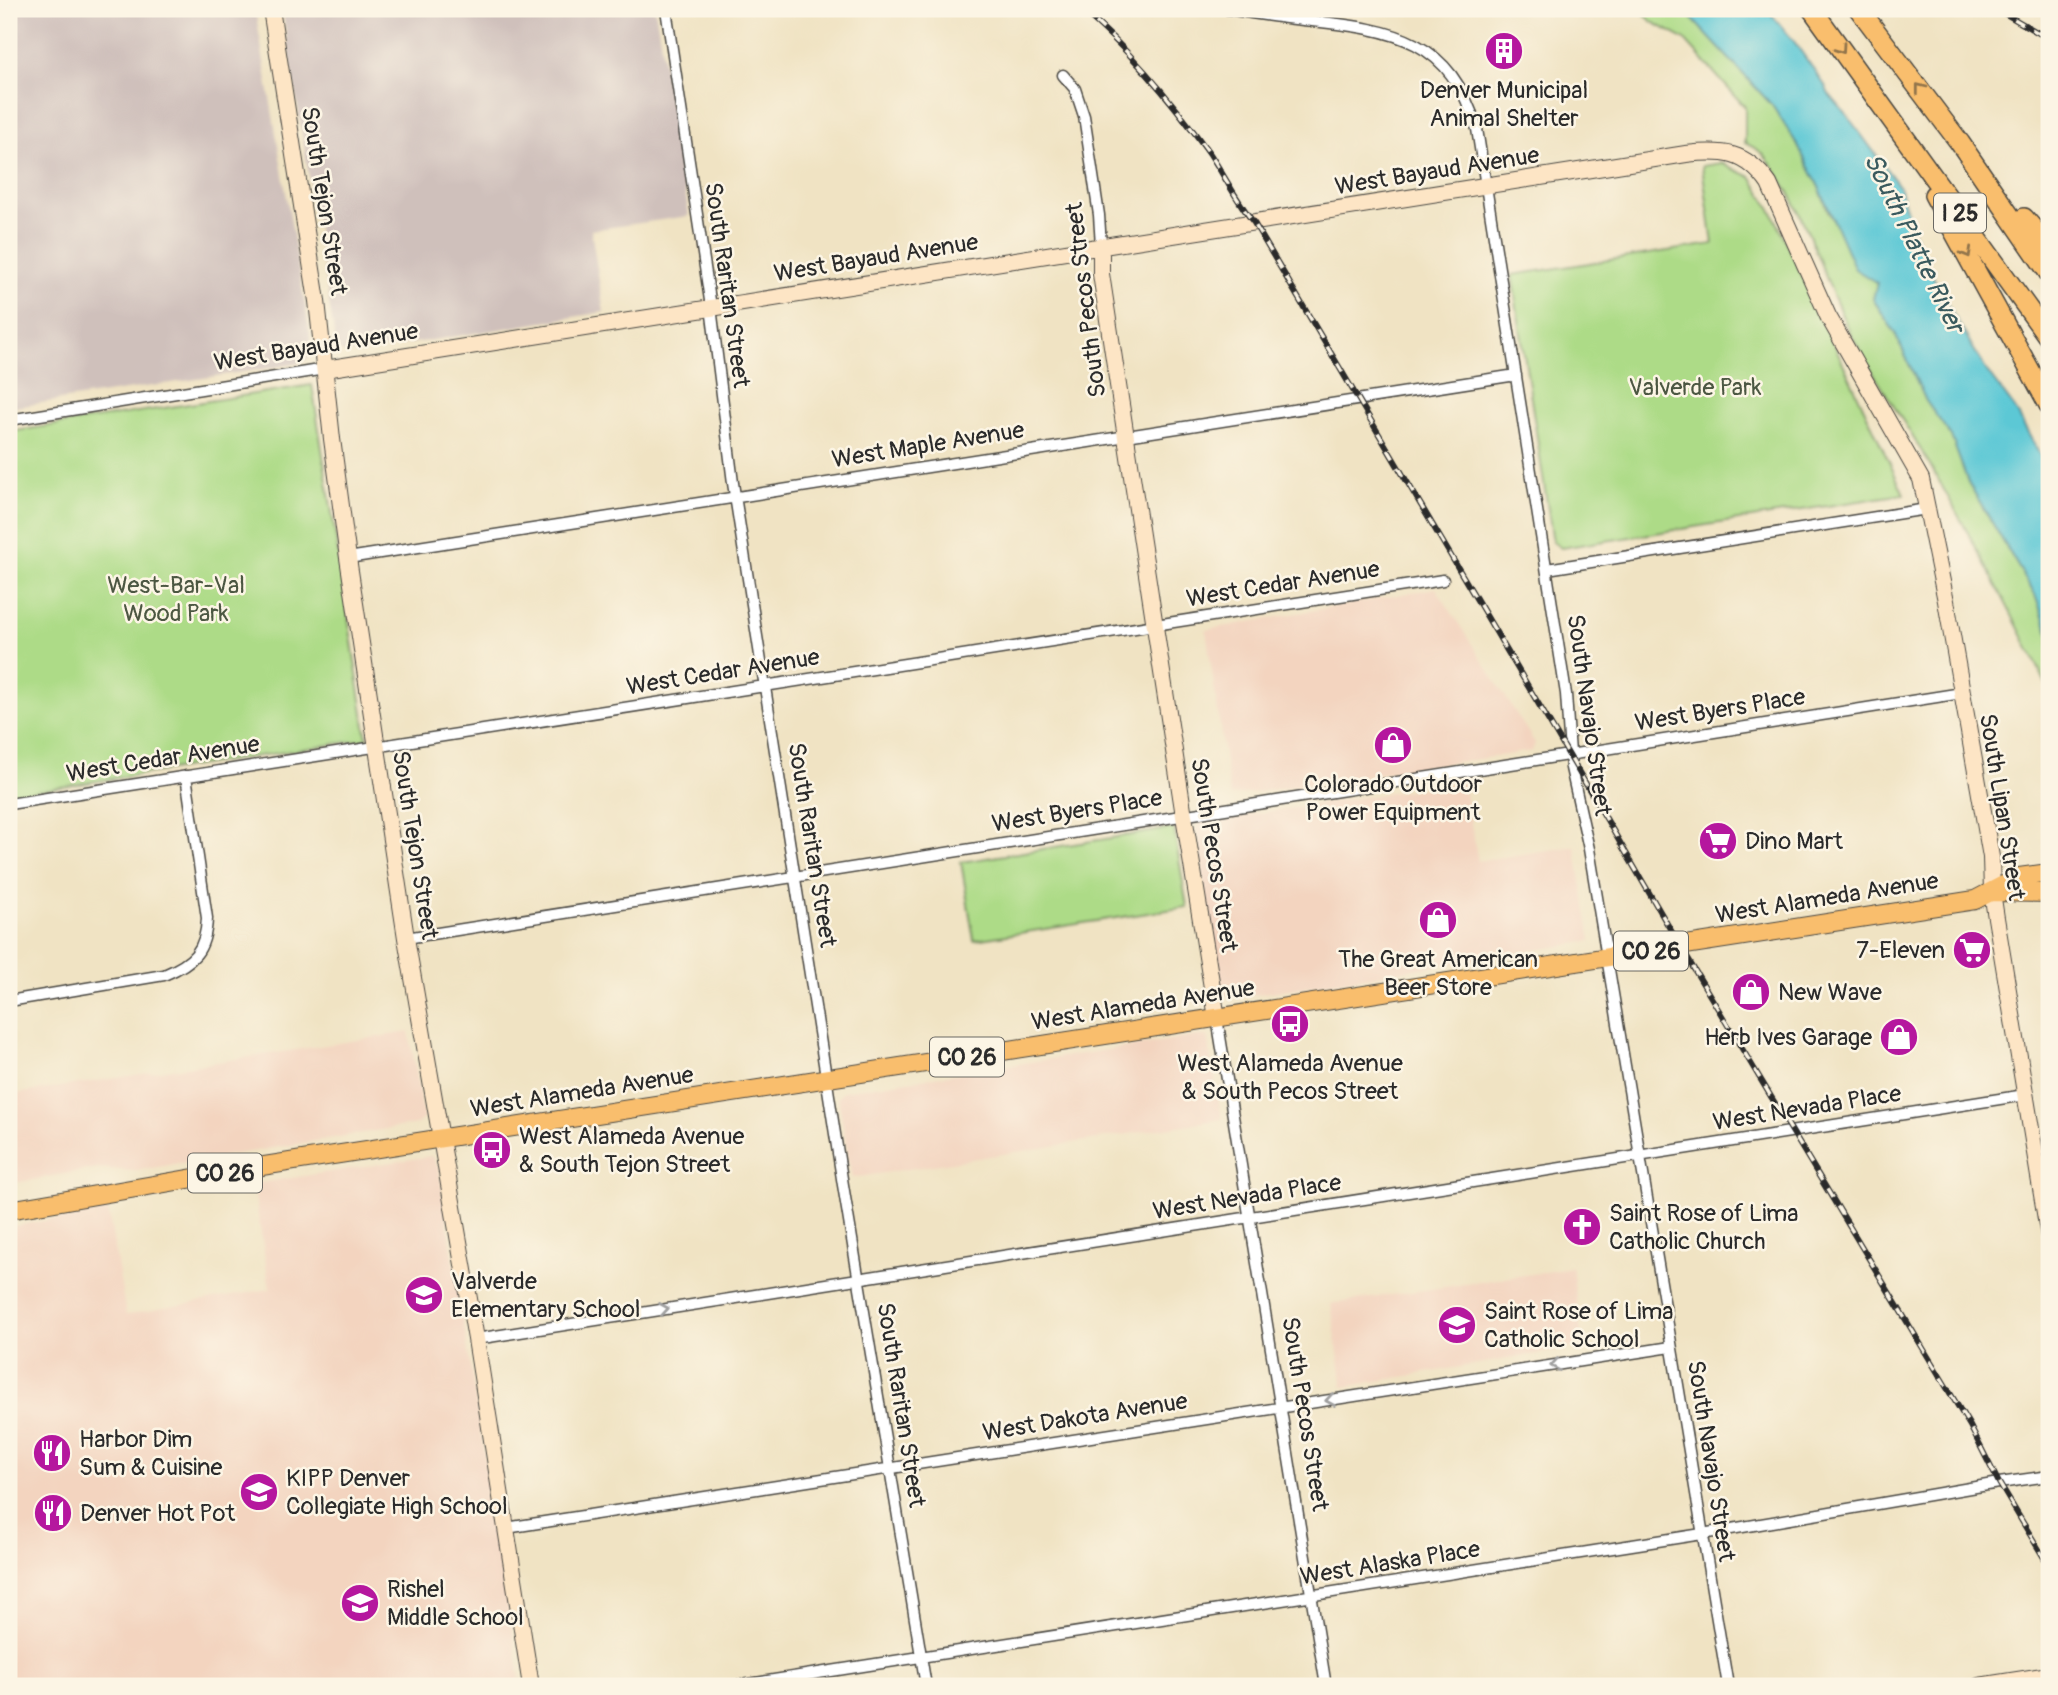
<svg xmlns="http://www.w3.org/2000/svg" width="2058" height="1695" font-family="Pangolin,sans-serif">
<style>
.built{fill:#f3d4bf}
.industrial{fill:#cfc0bb}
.green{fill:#addb87;stroke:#6c8359;stroke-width:2}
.water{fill:#5cc8d5;stroke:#447a80;stroke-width:2}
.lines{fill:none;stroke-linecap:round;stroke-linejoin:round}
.street-casing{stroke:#494742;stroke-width:13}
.secondary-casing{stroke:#494742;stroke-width:18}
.primary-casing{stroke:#494742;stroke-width:20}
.highway-casing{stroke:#494742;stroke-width:22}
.street{stroke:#fff;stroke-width:10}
.secondary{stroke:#fde5c5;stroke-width:16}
.primary{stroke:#f9be6d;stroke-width:18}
.highway{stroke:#f9be6d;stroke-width:19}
.rail-casing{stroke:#2b2b2b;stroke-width:6}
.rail{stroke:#fcf5e5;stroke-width:3.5;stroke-dasharray:10;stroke-linecap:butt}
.oneway{stroke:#92744c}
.oneway2{stroke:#a0a0a0}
.labels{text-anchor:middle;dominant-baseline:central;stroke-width:5;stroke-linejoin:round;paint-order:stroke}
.shield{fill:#fcf5e5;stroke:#6a6863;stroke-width:2}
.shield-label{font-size:23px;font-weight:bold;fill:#2b2b2b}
.poi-label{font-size:24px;fill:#2b2b2b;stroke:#fcf5e5;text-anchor:start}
.street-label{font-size:24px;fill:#2b2b2b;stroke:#fcf5e5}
.park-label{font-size:24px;fill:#4c5742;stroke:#fcf5e5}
.water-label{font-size:26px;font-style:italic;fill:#3a5a5e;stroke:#fcf5e5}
</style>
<rect width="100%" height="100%" fill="#fcf5e5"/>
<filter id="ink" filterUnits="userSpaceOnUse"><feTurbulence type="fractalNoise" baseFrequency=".0143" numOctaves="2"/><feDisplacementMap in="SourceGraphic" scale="14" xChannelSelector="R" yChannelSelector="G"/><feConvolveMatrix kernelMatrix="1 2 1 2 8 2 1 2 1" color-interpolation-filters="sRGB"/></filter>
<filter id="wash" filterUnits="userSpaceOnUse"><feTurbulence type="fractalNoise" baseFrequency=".00686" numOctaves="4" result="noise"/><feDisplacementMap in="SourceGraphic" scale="28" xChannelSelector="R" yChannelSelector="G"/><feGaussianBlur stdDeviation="1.57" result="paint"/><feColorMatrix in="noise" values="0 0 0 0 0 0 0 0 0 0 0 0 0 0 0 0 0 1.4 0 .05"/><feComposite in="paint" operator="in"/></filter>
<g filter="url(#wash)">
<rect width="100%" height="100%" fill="#f0e3c3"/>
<path class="built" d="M1436,588L1535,743L1532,751L1230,796L1206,630Z
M1463,782L1478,861L1575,846L1591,941L1246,996L1225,995L1217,986L1196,829L1201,822Z
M409,1032L424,1118L417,1124L134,1171L97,1168L9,1184V1095Z
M1198,1036L1207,1037L1222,1119L852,1178L838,1097L844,1091Z
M432,1156L439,1169L521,1686H9V1227L108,1210L126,1315L270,1289L253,1184Z
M1572,1268L1583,1346L1343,1387L1331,1304Z"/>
<path class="industrial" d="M9,9H255L310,335L311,356L301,363L9,408Z
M282,9H655L689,216L591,230L604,312L353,353H342L336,346Z"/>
<path class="green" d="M1640,9H1683L1772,105L1797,144L1819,187L1829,213L1877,283L1873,299L1895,333L1926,401L1951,436L1968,482L2035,595L2049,633V690C2013,613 1972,539 1930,465C1904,421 1875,379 1851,334C1821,276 1805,204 1763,154C1758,149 1751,146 1745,143V107L1684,39L1652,22Z
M1721,163L1751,177L1771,209L1904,494L1561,548L1553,542L1512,275L1713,244L1702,166Z
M312,385L367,739L9,795V432Z
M1174,828L1187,907L974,940L961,862Z"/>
<path class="water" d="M1683,9H1767L1793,40L1826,87L1828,93L1846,114L1899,186L1914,234L1940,292L1986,370L2015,409L2049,472V633L2035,595L1968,482L1951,436L1926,401L1895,333L1873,299L1877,283L1855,269L1819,187L1797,144L1772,105Z"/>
</g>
<g filter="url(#ink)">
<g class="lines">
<g class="street-casing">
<path id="street" d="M666,9L711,307L733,483L843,1185L926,1686
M1227,9C1256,14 1284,18 1312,21C1396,30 1450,39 1477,129L1566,694L1571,768L1589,849L1728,1686
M1063,75L1075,89L1084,116L1099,215L1101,246
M9,420L325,369
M348,558L1516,375
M1547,569L1927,509
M9,804L1443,580
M406,938L1962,693
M9,1001L164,975C193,963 206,951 207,918L186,776
M1217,1018L1326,1686
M476,1339L2025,1095
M506,1528L1671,1347
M736,1686L1702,1534L1999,1483L2049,1476"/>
</g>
<g class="secondary-casing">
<path id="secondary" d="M271,9L317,301L332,439L348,558L406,938L476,1339L531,1686
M1101,246V274L1184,816L1217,1018
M325,369L1686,154C1723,150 1746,151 1769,184L1828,316L1921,479L1946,601L1991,857L1992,892L1996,918L2049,1237
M1979,1686L2049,1675"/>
</g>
<g class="primary-casing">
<path id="primary" d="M1992,892L2049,893
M9,1210L263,1166L1975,900L2019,877L2049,873"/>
</g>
<g class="highway-casing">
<path id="highway" d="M1812,9L2049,338
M1859,9L1960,143L2049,273
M1934,195L2049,405
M2024,218L2049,247"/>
</g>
<use href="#street" class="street"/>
<use href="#secondary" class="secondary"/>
<use href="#primary" class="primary"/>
<use href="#highway" class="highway"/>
<g class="rail-casing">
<path id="rail" d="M1081,9C1130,50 1173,102 1210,154C1225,177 1237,201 1254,223L1593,796L1680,946L1970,1426L1999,1483L2049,1566
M1997,9L2049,39"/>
</g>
<use href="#rail" class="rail"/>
</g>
<defs><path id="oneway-chevron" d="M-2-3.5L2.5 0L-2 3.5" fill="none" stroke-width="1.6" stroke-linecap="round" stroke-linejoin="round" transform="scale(1.75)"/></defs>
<g class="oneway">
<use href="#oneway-chevron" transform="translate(1841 49) rotate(55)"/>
<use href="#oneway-chevron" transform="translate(1920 88) rotate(-128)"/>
<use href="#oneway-chevron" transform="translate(1967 253) rotate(61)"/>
</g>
<g class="oneway2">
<use href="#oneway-chevron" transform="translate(664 1309) rotate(-9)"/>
<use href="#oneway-chevron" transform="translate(1555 1365) rotate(171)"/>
<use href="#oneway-chevron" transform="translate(1330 1400) rotate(171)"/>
</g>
</g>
<defs>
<g id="building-disc" transform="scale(2.0125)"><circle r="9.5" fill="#b5179e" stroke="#fcf5e5"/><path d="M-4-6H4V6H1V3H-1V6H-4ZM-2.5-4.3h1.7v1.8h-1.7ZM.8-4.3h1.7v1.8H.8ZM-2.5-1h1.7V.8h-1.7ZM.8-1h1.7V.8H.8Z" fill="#fff"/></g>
<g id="shop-disc" transform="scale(2.0125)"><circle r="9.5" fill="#b5179e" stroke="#fcf5e5"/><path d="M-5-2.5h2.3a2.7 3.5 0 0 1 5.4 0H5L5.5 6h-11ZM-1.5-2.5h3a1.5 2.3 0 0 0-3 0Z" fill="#fff"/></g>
<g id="supermarket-disc" transform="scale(2.0125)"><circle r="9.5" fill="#b5179e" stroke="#fcf5e5"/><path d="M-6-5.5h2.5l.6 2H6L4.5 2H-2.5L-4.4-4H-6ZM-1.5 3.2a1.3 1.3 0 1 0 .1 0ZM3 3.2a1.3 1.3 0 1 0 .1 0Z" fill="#fff"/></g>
<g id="bus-disc" transform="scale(2.0125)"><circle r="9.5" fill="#b5179e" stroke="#fcf5e5"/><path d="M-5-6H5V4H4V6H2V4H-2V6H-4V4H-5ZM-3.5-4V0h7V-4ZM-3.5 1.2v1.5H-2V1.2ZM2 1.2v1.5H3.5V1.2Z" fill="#fff"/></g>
<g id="church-disc" transform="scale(2.0125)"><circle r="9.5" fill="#b5179e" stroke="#fcf5e5"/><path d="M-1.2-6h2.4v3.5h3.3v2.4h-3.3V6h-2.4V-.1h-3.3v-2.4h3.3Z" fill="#fff"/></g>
<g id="school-disc" transform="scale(2.0125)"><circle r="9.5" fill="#b5179e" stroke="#fcf5e5"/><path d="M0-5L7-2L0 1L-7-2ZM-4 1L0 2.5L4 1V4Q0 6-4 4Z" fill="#fff"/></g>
<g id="restaurant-disc" transform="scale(2.0125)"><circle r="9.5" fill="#b5179e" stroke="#fcf5e5"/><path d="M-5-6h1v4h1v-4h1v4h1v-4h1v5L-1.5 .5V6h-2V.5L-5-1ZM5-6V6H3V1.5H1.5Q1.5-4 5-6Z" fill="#fff"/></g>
</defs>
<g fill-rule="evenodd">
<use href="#building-disc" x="1504" y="51"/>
<use href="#shop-disc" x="1393" y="745"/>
<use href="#supermarket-disc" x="1718" y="841"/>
<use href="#shop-disc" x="1438" y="920"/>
<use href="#supermarket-disc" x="1972" y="950"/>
<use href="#shop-disc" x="1751" y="992"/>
<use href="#bus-disc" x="1290" y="1024"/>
<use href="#shop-disc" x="1899" y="1037"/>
<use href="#bus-disc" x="492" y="1150"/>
<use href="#church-disc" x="1582" y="1227"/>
<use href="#school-disc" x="424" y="1295"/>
<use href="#school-disc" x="1457" y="1325"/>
<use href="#restaurant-disc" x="52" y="1453"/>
<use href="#school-disc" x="259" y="1492"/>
<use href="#restaurant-disc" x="53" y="1513"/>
<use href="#school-disc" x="360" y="1603"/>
</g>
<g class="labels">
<g class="shield">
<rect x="1934" y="193.5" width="52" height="39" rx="5"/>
<rect x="1614" y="931.5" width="74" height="39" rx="5"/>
<rect x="930" y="1037.5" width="74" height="39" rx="5"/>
<rect x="188" y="1153.5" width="74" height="39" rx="5"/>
</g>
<g class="shield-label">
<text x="1960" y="213">I 25</text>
<text x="1651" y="951">CO 26</text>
<text x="967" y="1057">CO 26</text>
<text x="225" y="1173">CO 26</text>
</g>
<g class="poi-label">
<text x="1504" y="90" text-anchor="middle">Denver Municipal<tspan x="1504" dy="28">Animal Shelter</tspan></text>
<text x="1393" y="784" text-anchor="middle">Colorado Outdoor<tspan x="1393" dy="28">Power Equipment</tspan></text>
<text x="1745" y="841">Dino Mart</text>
<text x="1945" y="950" text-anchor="end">7-Eleven</text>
<text x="1438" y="959" text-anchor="middle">The Great American<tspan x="1438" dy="28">Beer Store</tspan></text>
<text x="1778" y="992">New Wave</text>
<text x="1872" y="1037" text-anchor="end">Herb Ives Garage</text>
<text x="1290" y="1063" text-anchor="middle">West Alameda Avenue<tspan x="1290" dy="28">&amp; South Pecos Street</tspan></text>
<text x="519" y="1136">West Alameda Avenue<tspan x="519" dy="28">&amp; South Tejon Street</tspan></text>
<text x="1609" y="1213">Saint Rose of Lima<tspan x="1609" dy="28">Catholic Church</tspan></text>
<text x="451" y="1281">Valverde<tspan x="451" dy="28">Elementary School</tspan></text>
<text x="1484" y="1311">Saint Rose of Lima<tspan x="1484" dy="28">Catholic School</tspan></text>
<text x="79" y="1439">Harbor Dim<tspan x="79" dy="28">Sum &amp; Cuisine</tspan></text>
<text x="286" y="1478">KIPP Denver<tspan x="286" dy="28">Collegiate High School</tspan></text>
<text x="80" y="1513">Denver Hot Pot</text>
<text x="387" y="1589">Rishel<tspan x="387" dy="28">Middle School</tspan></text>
</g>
<g class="street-label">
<text transform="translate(1437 171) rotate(-9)">West Bayaud Avenue</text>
<text transform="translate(324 201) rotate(81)">South Tejon Street</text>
<text transform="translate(876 258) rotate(-9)">West Bayaud Avenue</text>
<text transform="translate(727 285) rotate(82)">South Raritan Street</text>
<text transform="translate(1086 300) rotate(-97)">South Pecos Street</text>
<text transform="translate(316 347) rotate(-9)">West Bayaud Avenue</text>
<text transform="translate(928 445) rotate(-9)">West Maple Avenue</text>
<text transform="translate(1283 584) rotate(-9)">West Cedar Avenue</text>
<text transform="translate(723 672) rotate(-9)">West Cedar Avenue</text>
<text transform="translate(1720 710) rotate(-9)">West Byers Place</text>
<text transform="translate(1589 715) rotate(82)">South Navajo Street</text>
<text transform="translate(163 759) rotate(-9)">West Cedar Avenue</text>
<text transform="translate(2002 807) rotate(81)">South Lipan Street</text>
<text transform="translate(1077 811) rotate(-9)">West Byers Place</text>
<text transform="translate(415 845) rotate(81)">South Tejon Street</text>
<text transform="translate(812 845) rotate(81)">South Raritan Street</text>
<text transform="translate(1214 855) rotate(81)">South Pecos Street</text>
<text transform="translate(1827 898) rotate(-9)">West Alameda Avenue</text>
<text transform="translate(1143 1005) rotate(-9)">West Alameda Avenue</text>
<text transform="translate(582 1092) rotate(-9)">West Alameda Avenue</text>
<text transform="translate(1807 1108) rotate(-9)">West Nevada Place</text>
<text transform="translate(1247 1197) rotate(-9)">West Nevada Place</text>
<text transform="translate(901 1405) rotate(81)">South Raritan Street</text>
<text transform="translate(1305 1414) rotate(81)">South Pecos Street</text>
<text transform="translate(1085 1417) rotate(-9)">West Dakota Avenue</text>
<text transform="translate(1711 1461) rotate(81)">South Navajo Street</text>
<text transform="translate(1390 1563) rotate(-9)">West Alaska Place</text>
</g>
<g class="park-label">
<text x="1695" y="387">Valverde Park</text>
<text x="176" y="585">West-Bar-Val<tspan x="176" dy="28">Wood Park</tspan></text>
</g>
<g class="water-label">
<text transform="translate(1914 243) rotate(64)">South Platte River</text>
</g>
</g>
<rect width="2058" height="1695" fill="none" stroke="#fcf5e5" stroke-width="35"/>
</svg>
